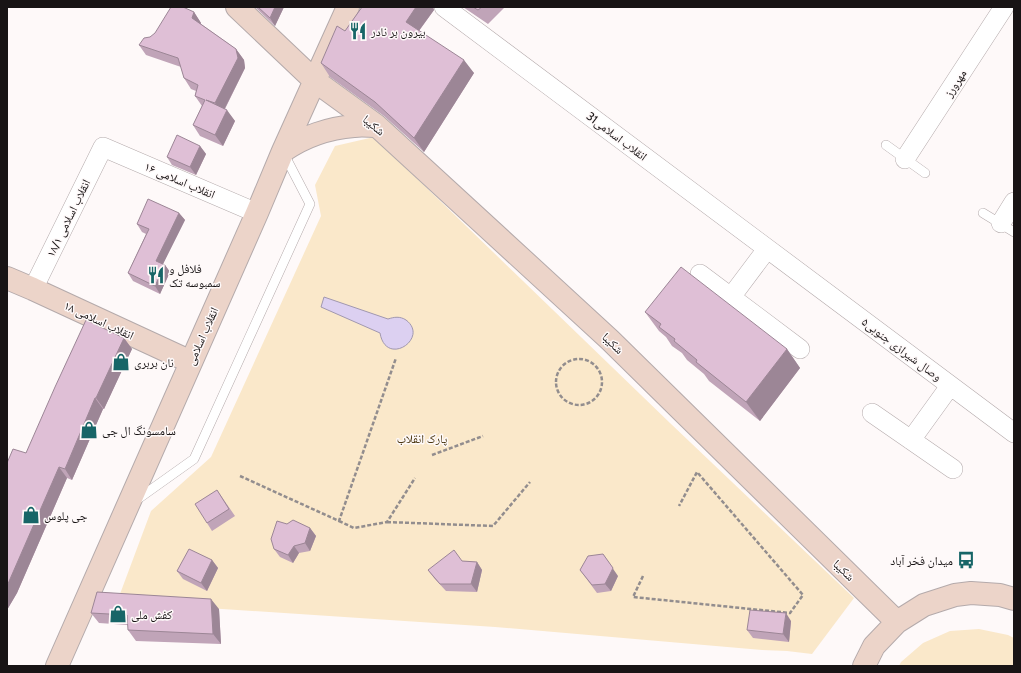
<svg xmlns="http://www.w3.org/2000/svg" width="1021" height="673" font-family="Cabin,'Noto Naskh Arabic',sans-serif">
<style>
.green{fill:#fae8ca}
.water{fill:#dcd0f1;stroke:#a198af}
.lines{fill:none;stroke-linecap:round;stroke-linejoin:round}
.lane-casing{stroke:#b4aaab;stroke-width:10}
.street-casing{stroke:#b4aaab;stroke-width:20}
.secondary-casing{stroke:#b4aaab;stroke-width:24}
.path{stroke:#928d8e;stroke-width:2.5;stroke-dasharray:4 2;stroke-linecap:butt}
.lane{stroke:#fff;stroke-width:9}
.street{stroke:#fff;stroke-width:19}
.secondary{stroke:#ecd4c9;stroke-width:22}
.wall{fill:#c0a4b8}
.shaded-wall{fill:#9c8696}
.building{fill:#dfbfd6;stroke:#9c8696}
.labels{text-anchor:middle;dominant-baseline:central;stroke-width:3;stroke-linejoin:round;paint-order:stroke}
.poi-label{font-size:12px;fill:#181415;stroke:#fef9f9;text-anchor:start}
.street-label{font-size:12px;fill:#181415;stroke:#fef9f9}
.park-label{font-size:12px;fill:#4a360f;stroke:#fef9f9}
</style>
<rect width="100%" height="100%" fill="#fef9f9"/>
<path class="green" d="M374,137L670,423L854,598L812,654L787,651L762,650L495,627L117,602L151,511L211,457L321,216L315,185L335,146Z
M979,629L1008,635L1014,638V666H899L901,662L923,643L950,631Z"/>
<path class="water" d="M324,297L388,319C394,317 400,316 406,320C430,338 386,368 380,333L321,307Z"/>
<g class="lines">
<g class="lane-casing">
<path id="lane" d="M886,145L925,173
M983,213L1014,232
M135,501L194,459L310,204L284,154"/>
</g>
<g class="street-casing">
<path id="street" d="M444,7L1014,433
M905,159L1004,7
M1001,223L1014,202
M700,274L800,349
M33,289L103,147L257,213
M731,297L767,249
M872,413L953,469
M911,440L950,386"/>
</g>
<g class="secondary-casing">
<path id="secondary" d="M237,7L315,81L377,126L610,340L897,622
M283,151C303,137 329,128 354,126C362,125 369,126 377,126
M7,278L33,289L191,362
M57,666L257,213L283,151L348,7
M864,666L874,646L897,622L924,605L955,595L971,593L1000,595L1014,599"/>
</g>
<path class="path" d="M556 382a23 23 0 1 1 46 0a23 23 0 1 1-46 0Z
M432,455L483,436
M240,476L339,521L396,358
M339,521L354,528L387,522L415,478
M387,522L493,526L530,482
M643,576L633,597L790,613L803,595L697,472L679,506"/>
<use href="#lane" class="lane"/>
<use href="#street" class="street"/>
<use href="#secondary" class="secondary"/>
</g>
<path class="wall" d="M255,7H284L275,26Z
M362,7H433L434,10L419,31L474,73L424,152L384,116L330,77L321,63L345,31Z
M463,7H503L504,8L488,24Z
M194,12L201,23V24L236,49L244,60L245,68L225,109L235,121L223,146L200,136L193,125L202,106L195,96L196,91L191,89L184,78L181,67L146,55L139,45Z
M200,146L206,154L196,175L172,165L167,157Z
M179,213L185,220L163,264L165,265L170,272L160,294L133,281L128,273L146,234L142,232L137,224Z
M645,312L787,349L800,368L760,421L709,381L704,374L687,360L682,353L672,346L666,337L659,331Z
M124,338L132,349L104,409H103L72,480L67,478L17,593L7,610V463L26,453Z
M217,490L235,516L212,531L207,523Z
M287,524L310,528L316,536L310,551L299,553L293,563L280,557L274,549Z
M212,560L218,568L207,591L183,579L177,571Z
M462,561L477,562L482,570L477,592L446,591L434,578L428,570Z
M580,570L618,576L611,591L597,593Z
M219,609L221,644L136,641L128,630V625L99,623L91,613Z
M791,621L789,642L753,638L747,630Z"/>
<path class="shaded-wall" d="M275,7H284L275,26L270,18Z
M416,7H433L434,10L415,36L406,22Z
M194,12L201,23L200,29L192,18Z
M236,49L244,60L245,68L222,114L215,103Z
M464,60L474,73L424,152L414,138Z
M227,110L235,121L223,146L215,135Z
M200,146L206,154L196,175L190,167Z
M179,213L185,220L161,268L156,261Z
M165,265L170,272L160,294L155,286Z
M124,338L132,349L104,409L96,398Z
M787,349L800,368L760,421L746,402Z
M95,398L103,409L72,480L65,469Z
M59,467L67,478L17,593L7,610V586Z
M310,528L316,536L310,551L305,543Z
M294,546L299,553L293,563L288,555Z
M603,554L618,576L611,591L605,584Z
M212,560L218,568L207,591L201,583Z
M477,562L482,570L477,592L471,584Z
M211,599L219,609L221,644L213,634Z
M786,613L791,621L789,642L783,634Z"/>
<path class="building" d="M171,7H183L194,12L192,18L236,49L238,58L215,103L206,100L227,110L215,135L193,125L205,100L195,96L198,85L184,78L178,58L139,45L144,38L150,37L155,33Z
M258,7H275L270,18Z
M362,7H416L406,22L464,60L414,138L375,102L321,63L337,26L345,31Z
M473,7H482L478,10Z
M177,135L200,146L190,167L167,157Z
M148,199L179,213L156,261L165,265L155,286L128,273L149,229L137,224Z
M681,267L787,349L746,402L696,362L697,360L674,341L675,339L659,327L661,324L645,312Z
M86,320L124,338L96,398H95L65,469L59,467L7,586V463L13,449L26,453L55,387Z
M217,490L229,509L207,523L195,504Z
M293,520L310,528L305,543L294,546L288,555L274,549L271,539L277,521L287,524Z
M189,549L212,560L201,583L177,571Z
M454,550L462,561L477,562L471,584H440L428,570Z
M603,554L613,568L605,584L592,585L580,570L588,556Z
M97,592L211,599L213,634L128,630L127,615L91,613Z
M750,610L786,613L783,634L747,630Z"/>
<defs>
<g id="restaurant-bare" transform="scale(1.38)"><path d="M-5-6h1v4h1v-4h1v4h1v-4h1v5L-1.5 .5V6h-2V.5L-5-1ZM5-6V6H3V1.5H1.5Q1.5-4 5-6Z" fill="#176567" stroke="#fef9f9" stroke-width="2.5" paint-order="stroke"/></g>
<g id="shop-bare" transform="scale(1.38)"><path d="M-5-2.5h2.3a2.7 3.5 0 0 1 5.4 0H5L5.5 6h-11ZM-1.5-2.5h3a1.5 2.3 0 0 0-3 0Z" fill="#176567" stroke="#fef9f9" stroke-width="2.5" paint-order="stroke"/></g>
<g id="bus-bare" transform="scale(1.38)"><path d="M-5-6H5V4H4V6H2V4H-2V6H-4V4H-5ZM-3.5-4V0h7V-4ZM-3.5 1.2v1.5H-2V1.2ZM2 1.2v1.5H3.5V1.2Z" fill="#176567" stroke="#fef9f9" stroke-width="2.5" paint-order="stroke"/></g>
</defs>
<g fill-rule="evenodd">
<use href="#restaurant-bare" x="358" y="31"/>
<use href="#restaurant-bare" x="156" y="275"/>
<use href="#shop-bare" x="121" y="362"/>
<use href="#shop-bare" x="89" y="430"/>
<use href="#shop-bare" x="31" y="515"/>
<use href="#bus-bare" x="966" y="560"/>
<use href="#shop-bare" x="118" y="614"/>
</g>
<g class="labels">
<g class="poi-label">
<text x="371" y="31">بیرون بر نادر</text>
<text x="169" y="268">فلافل و<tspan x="169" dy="14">سمبوسه تک</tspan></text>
<text x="134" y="362">نان بربری</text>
<text x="102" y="430">سامسونگ ال جی</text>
<text x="44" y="515">جی پلوس</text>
<text x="953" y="560" text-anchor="end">میدان فخر آباد</text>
<text x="131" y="614">کفش ملی</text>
</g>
<g class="street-label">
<text transform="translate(955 83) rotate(-57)">مهرورز</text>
<text transform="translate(374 125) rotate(39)">شکیبا</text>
<text transform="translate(617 136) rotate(37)">31انقلاب اسلامی</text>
<text transform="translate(180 180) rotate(23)">۱۶ انقلاب اسلامی</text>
<text transform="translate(68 218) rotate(-64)">۱۸/۱ انقلاب اسلامی</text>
<text transform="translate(99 320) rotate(25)">۱۸ انقلاب اسلامی</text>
<text transform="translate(202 336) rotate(-66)">انقلاب اسلامی</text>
<text transform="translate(613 343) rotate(44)">شکیبا</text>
<text transform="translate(902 349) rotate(37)">۵وصال شیرازی جنوبی</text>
<text transform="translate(844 570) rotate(44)">شکیبا</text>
</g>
<g class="park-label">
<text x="422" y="438">پارک انقلاب</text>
</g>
</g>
<rect width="1021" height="673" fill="none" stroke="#181415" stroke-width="16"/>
</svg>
